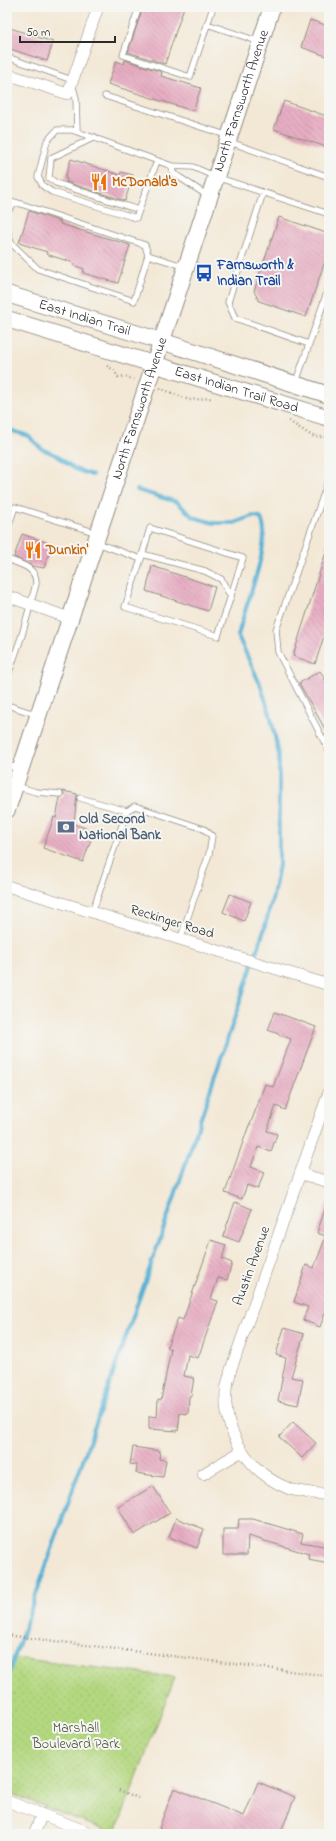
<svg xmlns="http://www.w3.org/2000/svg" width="336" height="1841" font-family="'Indie Flower',sans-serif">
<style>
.green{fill:url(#green-dots);stroke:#708256}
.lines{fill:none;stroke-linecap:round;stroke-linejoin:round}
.stream{stroke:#56b1d4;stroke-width:4}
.building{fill:url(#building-back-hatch)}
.service-casing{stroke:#8f8a80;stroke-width:7}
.minor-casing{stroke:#8f8a80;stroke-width:12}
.secondary-casing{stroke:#8f8a80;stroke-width:18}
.path{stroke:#8f8a80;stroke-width:2.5;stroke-dasharray:1 3;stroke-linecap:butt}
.service{stroke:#fff;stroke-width:5.5}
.minor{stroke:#fff;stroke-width:11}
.secondary{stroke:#fff;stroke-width:16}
.labels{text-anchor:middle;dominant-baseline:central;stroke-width:4;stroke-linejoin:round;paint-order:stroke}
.street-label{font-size:14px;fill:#2b2b2b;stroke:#f6f6f2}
.food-label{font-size:14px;font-weight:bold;fill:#c56008;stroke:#f6f6f2;text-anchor:start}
.transit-label{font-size:14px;font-weight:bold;fill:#164399;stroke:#f6f6f2;text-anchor:start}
.service-label{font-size:14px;font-weight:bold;fill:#4e5e75;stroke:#f6f6f2;text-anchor:start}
.park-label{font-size:14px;fill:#4d5640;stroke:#f6f6f2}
</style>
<defs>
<pattern id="green-dots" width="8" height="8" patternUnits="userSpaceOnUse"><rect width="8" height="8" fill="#b4d880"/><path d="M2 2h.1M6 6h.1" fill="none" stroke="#9bba6f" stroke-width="1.8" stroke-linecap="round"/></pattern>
<pattern id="building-back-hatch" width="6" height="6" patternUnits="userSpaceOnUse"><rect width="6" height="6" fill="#e7adc2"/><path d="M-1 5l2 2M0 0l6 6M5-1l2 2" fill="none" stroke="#c695a7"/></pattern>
</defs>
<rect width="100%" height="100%" fill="#f6f6f2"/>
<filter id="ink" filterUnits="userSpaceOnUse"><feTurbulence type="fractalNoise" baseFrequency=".025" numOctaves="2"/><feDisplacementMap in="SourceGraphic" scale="8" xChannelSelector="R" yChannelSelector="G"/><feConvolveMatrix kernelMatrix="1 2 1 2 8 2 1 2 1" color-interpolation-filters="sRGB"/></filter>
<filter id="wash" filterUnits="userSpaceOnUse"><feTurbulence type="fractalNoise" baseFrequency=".012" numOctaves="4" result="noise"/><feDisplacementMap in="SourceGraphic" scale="16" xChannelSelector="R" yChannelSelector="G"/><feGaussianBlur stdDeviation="0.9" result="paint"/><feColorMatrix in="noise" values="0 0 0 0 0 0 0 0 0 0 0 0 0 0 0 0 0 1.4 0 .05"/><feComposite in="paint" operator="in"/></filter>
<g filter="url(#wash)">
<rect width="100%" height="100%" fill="#f3e8d5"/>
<path class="green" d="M15,1658L175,1677L115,1834L7,1792V1683Z"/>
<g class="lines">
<path class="stream" d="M7,429L28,436L42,449L56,455L75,469L92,475
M7,1678L169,1213L264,930L273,896L279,865V755L270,714L260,684L238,636C243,610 275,538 260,517L253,516L234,523H214L193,517L177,502L137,490"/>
</g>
<g id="blocks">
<path class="building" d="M143,7H184L165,64L128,52Z
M310,20L329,26V57L301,47Z
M7,27L53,42L47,61L7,48Z
M125,60L162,72L161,76L201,88L193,111L108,84L116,61L124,64Z
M284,101L329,117V139L326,147L274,129Z
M71,159L120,175L121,172L133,175L125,201L66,182L67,179L65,178Z
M29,211L61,222L60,224L130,245L118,283L83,273L84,269L73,265L74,263L46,254L47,252L19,243Z
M279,217L329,234V249L306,317L259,301L254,291Z
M22,534L52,544L44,568L33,566L14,557Z
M327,549H329V621L315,664L293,656Z
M152,566L215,587L208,611L146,591Z
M320,671L329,686V736L299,683Z
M63,791L77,794L74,824L94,831L83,862L43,848L54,817L56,818L60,798L64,795Z
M230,894L251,902L244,921L223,912Z
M275,1012L316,1027L285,1110L276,1106L267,1131L277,1134L271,1152L258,1147L251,1167L264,1172L258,1189L247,1185L242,1199L225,1193L249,1125H250L265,1084L273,1087L291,1039L268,1030Z
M235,1202L252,1209L239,1242L223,1236Z
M327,1203H329V1302L320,1327L303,1320L308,1307L294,1302L306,1265L314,1268L326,1236L317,1233Z
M211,1240L226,1245L222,1259L232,1263L227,1280L218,1278L211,1299L218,1301L198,1358L188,1355L184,1376L194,1378L191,1396H189L188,1414L180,1413L178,1431L149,1429V1416L157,1417L158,1399L161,1400L171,1349L167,1347L178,1318L183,1320Z
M284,1328L304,1334L291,1377L303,1379L298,1405L278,1401L286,1358L276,1355Z
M293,1422L316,1443L302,1458L279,1437Z
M133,1447L160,1451L159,1459L166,1460L163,1477L136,1473L137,1465L130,1464Z
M153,1486L170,1513L134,1535L118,1507Z
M176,1518L204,1529L197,1548L169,1537Z
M239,1519H253L303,1534L301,1542L329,1547V1563L308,1559L309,1554L248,1536L247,1555H223V1529H238Z
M258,1782L295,1797L280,1834H174L159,1828L174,1788L244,1816Z"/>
</g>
</g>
<g filter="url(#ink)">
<use href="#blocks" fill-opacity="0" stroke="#8f8a80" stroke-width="1"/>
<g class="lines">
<g class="service-casing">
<path id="service" d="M139,7L123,55L190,77L213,7
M207,24L260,42
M7,57L72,80
M73,87L76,98L77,130
M105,96L229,136
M95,137L51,158L49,178L56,183L139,210
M230,142L329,177
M157,161L136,218L52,192L43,186L38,177L47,141L57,130H72L172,166L193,167L216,177L329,214
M172,166L173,173L208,196
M263,193L228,302L235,318L309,344
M7,212L15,202L145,245L148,255L134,301L38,269L11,243L7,228
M148,255L186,267
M296,382L329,287
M329,479L276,630L278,652L329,751
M7,530L15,507L97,533
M97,543L141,559L125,607L218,636L243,558L150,528L141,559
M142,554L205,571L221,579L231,597
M7,559C20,564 37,567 36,584L22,635L7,678
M7,705L38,715
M7,765L20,769
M16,786L36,792L60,794
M80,798L127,811
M92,913L127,811L135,806L204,829L212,836L209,854L180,940"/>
</g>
<g class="minor-casing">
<path id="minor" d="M7,74L68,94L98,7
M7,596L69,618
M7,886L329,985
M329,1092L231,1369C230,1376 227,1383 226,1390C223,1432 249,1474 290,1489C302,1493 316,1493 329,1495
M301,1174L329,1182
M203,1474L242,1451
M7,1801L93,1834
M34,1834L42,1814"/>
</g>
<g class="secondary-casing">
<g id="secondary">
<path id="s1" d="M7,294L161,341L329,395"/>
<path id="s2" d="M7,319L329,418"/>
<path id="s3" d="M7,810L272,7"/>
</g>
</g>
<path class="path" d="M107,366L114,370L118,377L124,376L136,380
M160,388L189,400L212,398
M289,421L312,436L329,438
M7,1635L329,1676
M119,1790L138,1798"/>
<use href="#service" class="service"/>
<use href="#minor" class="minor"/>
<use href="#secondary" class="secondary"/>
</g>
</g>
<defs>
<g id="restaurant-bare" transform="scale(1.38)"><path d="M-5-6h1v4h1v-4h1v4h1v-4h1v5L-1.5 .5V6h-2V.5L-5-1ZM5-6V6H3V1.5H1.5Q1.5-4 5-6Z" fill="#e8710a" stroke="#f6f6f2" stroke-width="2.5" paint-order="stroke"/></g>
<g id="bus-bare" transform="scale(1.38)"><path d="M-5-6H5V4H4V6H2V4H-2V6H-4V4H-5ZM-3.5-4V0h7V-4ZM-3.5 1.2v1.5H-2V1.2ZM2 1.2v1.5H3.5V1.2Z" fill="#1a4fb4" stroke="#f6f6f2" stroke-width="2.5" paint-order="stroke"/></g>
<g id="bank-bare" transform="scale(1.38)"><path d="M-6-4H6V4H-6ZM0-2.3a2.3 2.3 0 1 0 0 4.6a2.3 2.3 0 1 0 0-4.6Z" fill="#5c6f8a" stroke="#f6f6f2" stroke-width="2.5" paint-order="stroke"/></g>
</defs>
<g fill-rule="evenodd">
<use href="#restaurant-bare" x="99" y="182"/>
<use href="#bus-bare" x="204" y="273"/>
<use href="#restaurant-bare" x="33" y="550"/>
<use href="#bank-bare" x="66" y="827"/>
</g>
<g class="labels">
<g class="street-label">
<text stroke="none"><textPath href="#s3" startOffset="747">North Farnsworth Avenue</textPath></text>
<text stroke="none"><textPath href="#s1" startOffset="81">East Indian Trail</textPath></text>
<text stroke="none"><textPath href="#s2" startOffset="240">East Indian Trail Road</textPath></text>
<text stroke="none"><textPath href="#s3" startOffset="423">North Farnsworth Avenue</textPath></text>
<text transform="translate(172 922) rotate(17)">Reckinger Road</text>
<text transform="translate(252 1266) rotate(-70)">Austin Avenue</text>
</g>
<g class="food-label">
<text x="112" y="182">McDonald's</text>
<text x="46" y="550">Dunkin'</text>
</g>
<g class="transit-label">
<text x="217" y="265">Farnsworth &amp;<tspan x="217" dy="16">Indian Trail</tspan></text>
</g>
<g class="service-label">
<text x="79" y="819">Old Second<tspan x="79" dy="16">National Bank</tspan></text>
</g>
<g class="park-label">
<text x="76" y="1728">Marshall<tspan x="76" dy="16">Boulevard Park</tspan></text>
</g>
</g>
<rect width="336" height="1841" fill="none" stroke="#f6f6f2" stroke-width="24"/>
<path d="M20 36v6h95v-6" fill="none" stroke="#2b2b2b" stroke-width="2"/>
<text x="26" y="36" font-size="12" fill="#2b2b2b" stroke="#f6f6f2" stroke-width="3" paint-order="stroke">50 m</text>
</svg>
